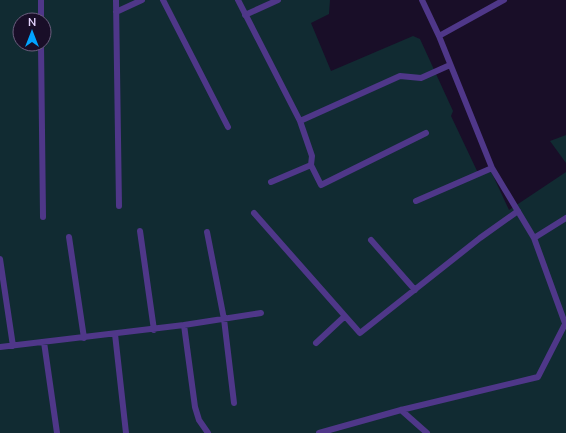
<svg xmlns="http://www.w3.org/2000/svg" width="566" height="433" font-family="'Nunito Sans',sans-serif">
<style>
.green{fill:#112b32;fill-rule:evenodd}
.lines{fill:none;stroke-linecap:round;stroke-linejoin:round}
.lane{stroke:#4f3789;stroke-width:6}
</style>
<rect width="100%" height="100%" fill="#190e28"/>
<path class="green" d="M0,0H330L329,14L311,23L331,71L413,36L420,39L453,111L451,116L478,173L490,169L509,210L566,172V433H0ZM20,20H44V44H20Z
M566,135V163L550,141Z"/>
<g class="lines">
<path class="lane" d="M41,0V20
M116,0L119,206
M163,0L228,127
M238,0L300,121L312,156L311,165L321,185L426,133
M422,0L439,36L492,168L534,238L566,326
M116,12L142,0
M245,15L278,0
M439,36L504,0
M41,44L43,217
M300,121L400,76L421,78L450,65
M271,182L311,165
M416,201L492,168
M254,213L360,333L480,238L518,211
M140,231L154,330
M207,232L224,319L234,403
M69,237L84,338
M534,238L566,218
M371,240L415,290
M0,259L13,346
M184,325L261,313
M115,334L126,433
M44,342L57,433
M316,343L345,316
M0,347L184,325L195,407L199,420L208,433
M401,410L427,433
M319,433L401,410L538,377L565,324"/>
</g>
<g transform="translate(32 32)"><circle r="19" fill="#190e28" stroke="#6b5e7e"/>
<path d="M0-3L7 15L0 10L-7 15Z" fill="#01a4ff"/>
<text y="-6" font-size="11" font-weight="bold" text-anchor="middle" fill="#e5d5ff">N</text>
</g>
</svg>
